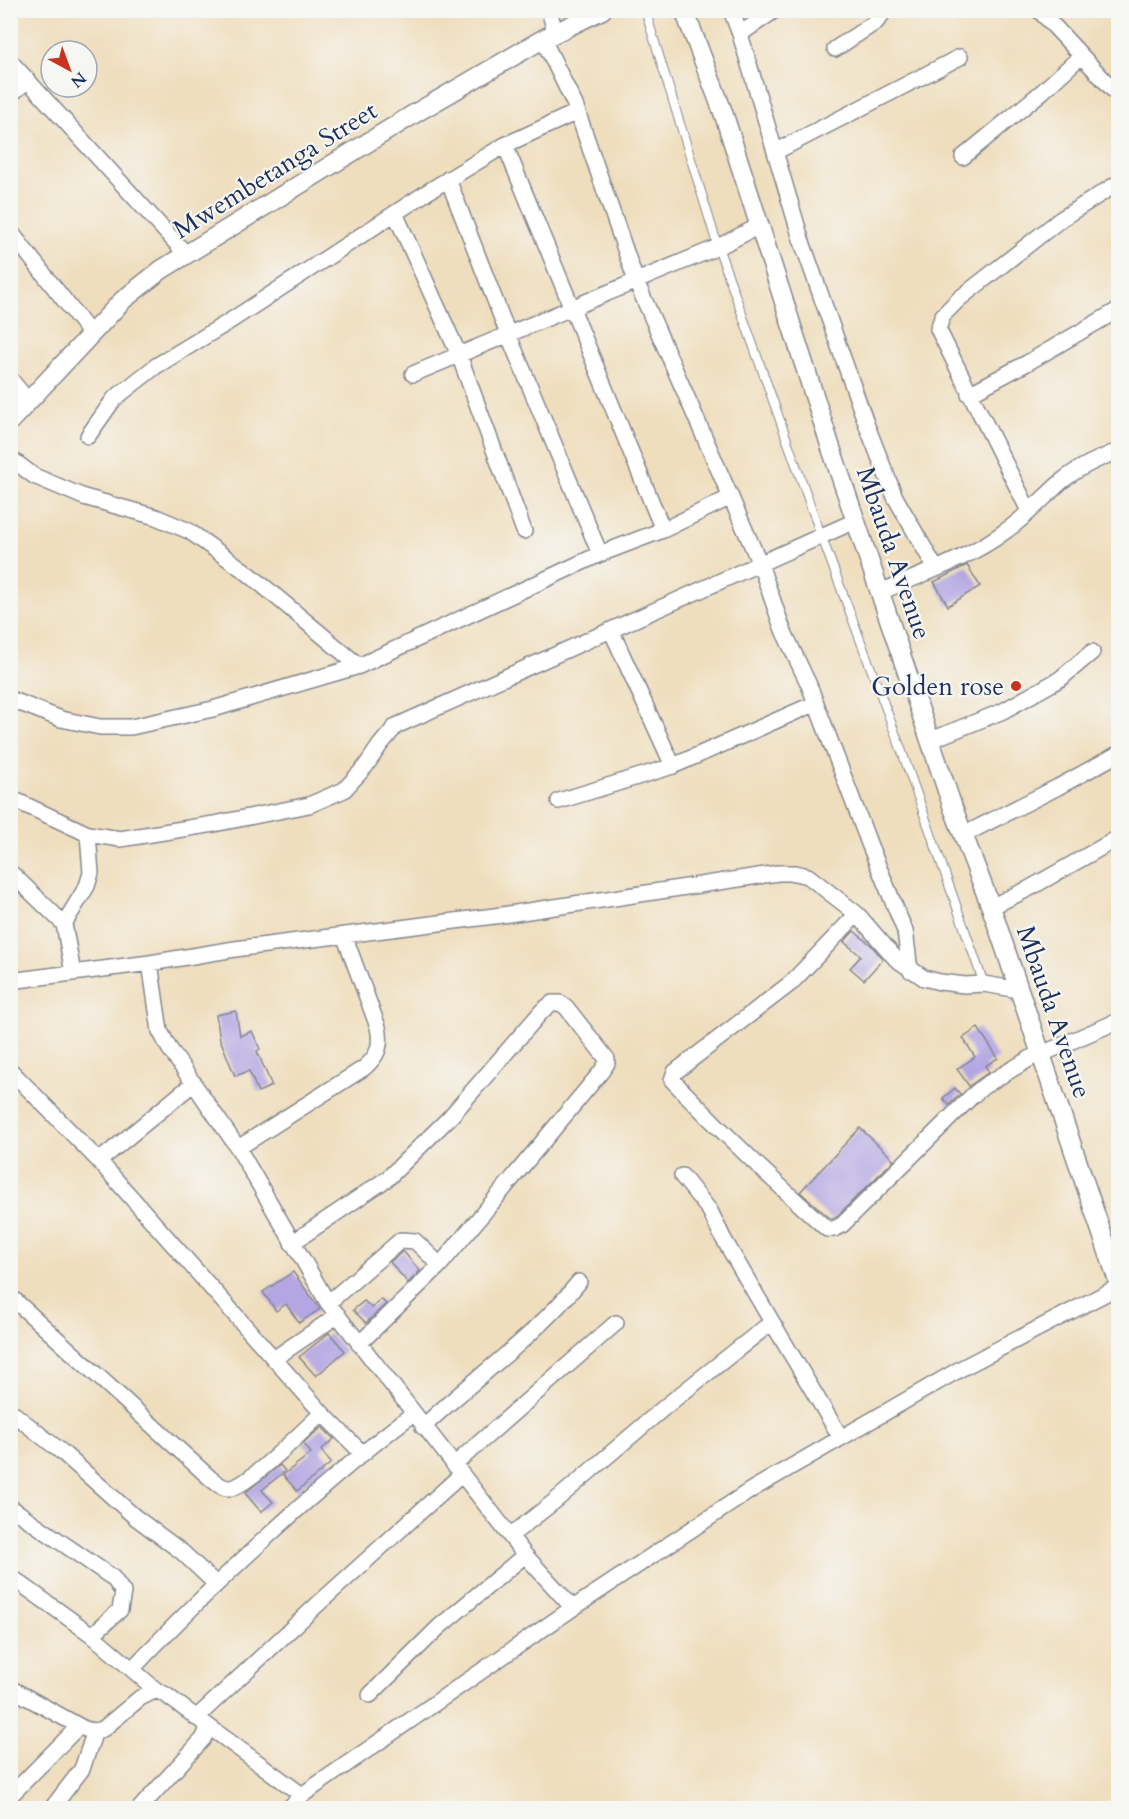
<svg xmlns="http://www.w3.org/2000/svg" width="1129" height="1819" font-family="Cardo,serif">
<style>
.building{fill:#b3a6e3}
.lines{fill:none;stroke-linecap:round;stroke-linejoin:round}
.service-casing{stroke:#85868e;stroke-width:10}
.minor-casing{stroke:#85868e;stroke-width:18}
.tertiary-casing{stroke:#85868e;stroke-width:21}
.service{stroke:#fff;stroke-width:8}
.minor{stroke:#fff;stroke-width:15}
.tertiary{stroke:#fff;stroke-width:18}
.poi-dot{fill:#c8321e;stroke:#f6f6f2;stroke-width:2}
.labels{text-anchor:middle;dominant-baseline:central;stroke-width:4.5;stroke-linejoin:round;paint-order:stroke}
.street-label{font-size:26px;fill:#1b2f5e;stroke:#f6f6f2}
.poi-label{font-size:26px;fill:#1b2f5e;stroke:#f6f6f2;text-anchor:end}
</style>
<rect width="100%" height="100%" fill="#f6f6f2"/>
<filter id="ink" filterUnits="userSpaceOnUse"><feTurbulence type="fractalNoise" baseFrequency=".0167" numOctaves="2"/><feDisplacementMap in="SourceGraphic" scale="12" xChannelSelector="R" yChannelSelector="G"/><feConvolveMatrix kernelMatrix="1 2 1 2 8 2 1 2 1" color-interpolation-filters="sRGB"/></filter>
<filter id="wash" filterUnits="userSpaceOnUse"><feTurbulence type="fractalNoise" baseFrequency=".008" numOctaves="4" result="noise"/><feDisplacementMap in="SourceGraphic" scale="24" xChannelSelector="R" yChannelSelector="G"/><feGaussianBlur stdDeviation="1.35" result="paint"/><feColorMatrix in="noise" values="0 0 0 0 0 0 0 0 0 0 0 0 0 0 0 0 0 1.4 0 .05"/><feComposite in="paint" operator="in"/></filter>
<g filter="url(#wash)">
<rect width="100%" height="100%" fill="#efdebd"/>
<g id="blocks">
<path class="building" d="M967,565L980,586L948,606L934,582Z
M854,931L871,945L883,959L864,980L850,968L861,956L844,942Z
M236,1011L240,1036L252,1031L260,1049L257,1051L272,1086L258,1092L249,1071L235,1076L220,1039L216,1015Z
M978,1028L998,1058L985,1066L989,1072L969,1086L957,1069L975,1057L963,1038Z
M955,1088L960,1094L949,1105L943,1098Z
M860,1128L894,1160L836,1217L831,1219L800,1192Z
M403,1251L420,1271L408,1283L390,1262Z
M293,1272L320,1309L299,1323L286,1304L276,1311L263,1292Z
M381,1299L386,1304L366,1323L353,1310L364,1301L372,1308Z
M329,1333L345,1351L316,1376L299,1357Z
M322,1427L334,1439L321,1450L331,1463L297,1491L283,1475L311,1453L303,1444Z
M280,1465L285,1471L262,1490L273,1502L261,1512L245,1493Z"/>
</g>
</g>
<g filter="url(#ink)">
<use href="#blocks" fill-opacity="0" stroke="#85868e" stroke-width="1.5"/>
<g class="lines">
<g class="service-casing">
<path id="service" d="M645,10L718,247L821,535L901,749L984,984"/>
</g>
<g class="minor-casing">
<path id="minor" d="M549,10L555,32
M731,10L740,34L801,239L867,426L895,497L936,569
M1039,10L1118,95
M740,34L775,10
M543,39L575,105L636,281L760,564L783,630L809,685L870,846L905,931L910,970
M835,49L876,22L885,10
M10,61L186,254
M10,95L27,81
M505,145L663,530
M775,152L960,57
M963,157L1043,91L1081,56
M448,179L508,334L600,554
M395,213L459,355L524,531
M10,231L90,333
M413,374L718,247L759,226
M969,394L1027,363L1118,310
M88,436L114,399L156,366L227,323L429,191L505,145L577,112
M10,458L34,476L84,497L156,517L189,531L249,574L359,666
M1029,511L938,329L943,315L959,299L1061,219L1118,183
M880,592C923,574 970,558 1007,530C1027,516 1044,497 1062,481C1079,467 1098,459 1118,451
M611,630L673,766
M10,699L61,719L100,727H131L213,709L359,666L600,554L663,530L731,497
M931,740L1003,711L1060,679L1092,652
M559,801L673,766L816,703
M10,803L19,802L88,834L120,839L214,824L309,805L344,790L365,767L380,745L396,726L855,521
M963,835L1058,787L1118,754
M10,872L64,924L73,973
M991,907L1030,888L1118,838
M857,914L791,983L675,1072L672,1080C722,1132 773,1181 827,1229H834L842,1225L971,1097L984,1086L1041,1052L1044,1053L1118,1021
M64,924L87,886L91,873L88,834
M150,963L160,1031L169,1048L238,1148L328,1303L525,1555L573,1608
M10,981L150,963L235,949L502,915L778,873H795L808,876L857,914L896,959L924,978L940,982L965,985L984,984L1019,990
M10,1070L99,1161L322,1413L362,1453
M238,1148L364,1068C378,1056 382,1046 378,1027L344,935
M99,1161L194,1083
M682,1176L710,1211L723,1238L772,1322L841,1438
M292,1243L388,1178L450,1117L542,1011L552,1003H560L566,1007L607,1059V1063L601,1072L440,1265L359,1344
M10,1296L210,1478C216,1483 223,1489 231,1488C248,1486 307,1427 322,1413
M328,1303L401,1240L415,1241L440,1265
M275,1358L338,1315
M10,1411L63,1453L135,1517L182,1552L216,1584
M423,1427C474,1378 534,1338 579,1282
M454,1465L616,1323
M10,1507L113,1578L123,1592L120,1610L92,1635
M510,1536L555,1501L666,1406L772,1322
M10,1576L92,1635L156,1690
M132,1669C186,1612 242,1559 300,1507C337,1475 373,1443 413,1414
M10,1688L79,1726C88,1731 93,1732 103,1729L140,1698L156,1690L166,1695L302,1795
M370,1695L439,1627L525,1555
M196,1718L318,1604L461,1475
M10,1796L79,1726
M52,1808L82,1769L95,1731
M140,1808L203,1739L209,1727
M289,1808L302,1795L573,1608L751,1490L962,1368L1118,1287"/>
</g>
<g class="tertiary-casing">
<path id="tertiary" d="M684,10L723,112L831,448L953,808L991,907L1118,1281
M10,381L27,402
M10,421L123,300L161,270L414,114L543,39L602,10"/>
</g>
<use href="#service" class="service"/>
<use href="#minor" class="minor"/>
<use href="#tertiary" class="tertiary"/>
</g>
</g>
<circle class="poi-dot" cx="1016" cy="686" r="6"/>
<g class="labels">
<g class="street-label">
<text transform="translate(275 170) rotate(-32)">Mwembetanga Street</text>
<text transform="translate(894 553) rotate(71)">Mbauda Avenue</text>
<text transform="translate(1054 1012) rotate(71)">Mbauda Avenue</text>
</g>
<g class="poi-label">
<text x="1004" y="686">Golden rose</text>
</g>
</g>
<rect width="1129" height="1819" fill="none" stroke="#f6f6f2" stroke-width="36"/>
<g transform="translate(69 69) rotate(139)"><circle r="28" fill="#f6f6f2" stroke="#9ea6b7" stroke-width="1.5"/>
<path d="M0-4.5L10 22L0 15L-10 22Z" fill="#c8321e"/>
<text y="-9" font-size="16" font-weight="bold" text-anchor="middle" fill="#1b2f5e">N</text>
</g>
</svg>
